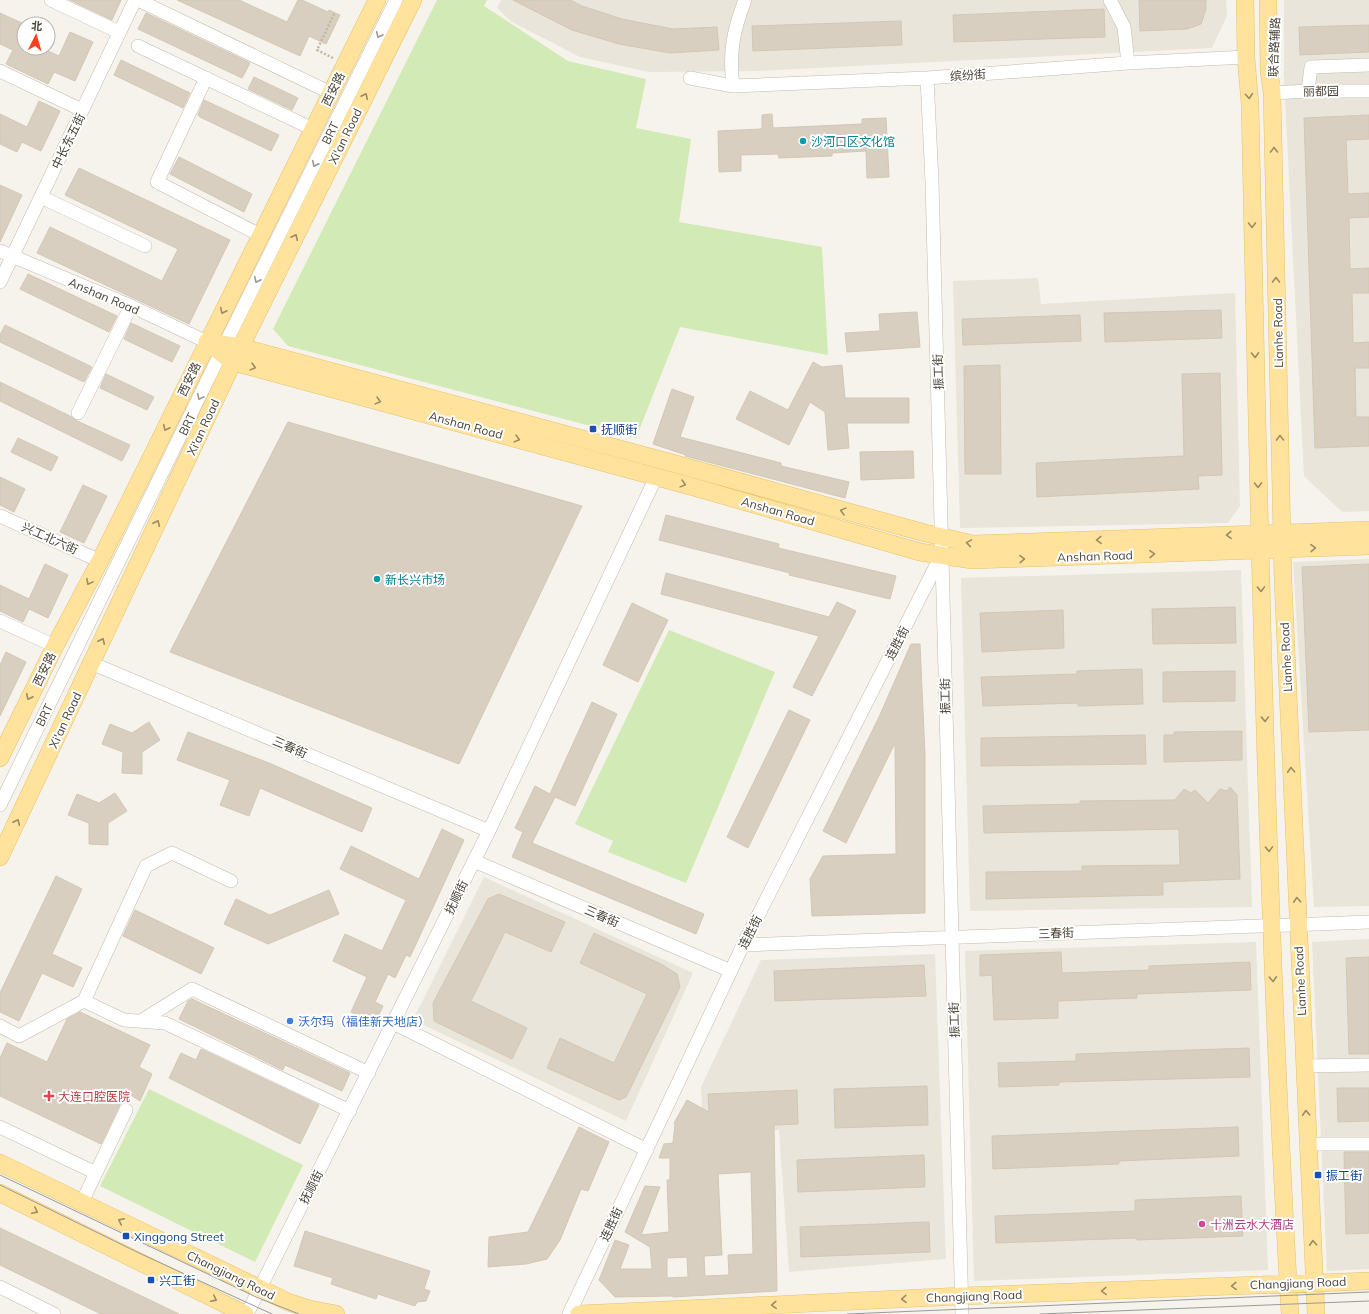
<svg xmlns="http://www.w3.org/2000/svg" width="1369" height="1314" font-family="Mulish,'Noto Sans SC',sans-serif">
<style>
.residential{fill:#eae5da}
.green{fill:#d2eab5}
.building{fill:#d8cfc1;stroke:#d3c7b4;fill-rule:evenodd}
.lines{fill:none;stroke-linecap:round;stroke-linejoin:round}
.minor-casing{stroke:#c2bbae;stroke-width:14}
.major-casing{stroke:#e6c16a;stroke-width:18}
.path{stroke:#c4b79f;stroke-width:2.5;stroke-dasharray:2 2;stroke-linecap:butt}
.minor{stroke:#fff;stroke-width:13}
.major{stroke:#ffe39c;stroke-width:17}
.tram{stroke:#9a9a9a;stroke-width:1}
.oneway{stroke:#9c9892}
.oneway2{stroke:#9c8c66}
.culture-dot{fill:#0f9aa8;stroke:#fff;stroke-width:1.5}
.transit-dot{fill:#1a4fb4;stroke:#fff;stroke-width:1.5}
.shop-dot{fill:#3f7fe0;stroke:#fff;stroke-width:1.5}
.health-dot{fill:#e0444e;stroke:#fff;stroke-width:1.5}
.hotel-dot{fill:#d1479c;stroke:#fff;stroke-width:1.5}
.labels{text-anchor:middle;dominant-baseline:central;stroke-width:4;stroke-linejoin:round;paint-order:stroke}
.street-label{font-size:12px;fill:#4b4439;stroke:#fff}
.culture-label{font-size:12px;fill:#0d838f;stroke:#fff;text-anchor:start}
.transit-label{font-size:12px;fill:#164399;stroke:#fff;text-anchor:start}
.shop-label{font-size:12px;fill:#366cbe;stroke:#fff;text-anchor:start}
.health-label{font-size:12px;fill:#be3a42;stroke:#fff;text-anchor:start}
.hotel-label{font-size:12px;fill:#b23c85;stroke:#fff;text-anchor:start}
</style>
<rect width="100%" height="100%" fill="#f6f3ec"/>
<path class="residential" d="M501,0H1226L1227,16L1212,48L757,71L649,72L580,57L512,22L497,8Z
M1284,0H1369V511L1342,512L1304,476L1284,79Z
M1038,278L1041,304L1235,293L1240,506L1228,523L960,528L953,281Z
M1369,559V906L1314,907L1293,562Z
M1241,570L1252,907L970,911L961,578Z
M484,877L693,973L626,1121L413,1020Z
M1369,939V1269L1327,1271L1312,942Z
M1256,942L1268,1270L974,1281L965,951Z
M935,954L946,1259L789,1272L779,1130L703,1129L701,1087L761,960Z"/>
<path class="green" d="M437,0H487L484,6L568,61L646,79L636,128L691,139L679,222L822,247L828,355L680,327L636,438L288,346L273,329Z
M669,630L775,672L686,883L608,852L613,841L575,824Z
M149,1089L303,1165L255,1262L100,1186Z"/>
<path class="building" d="M70,0H121L112,20Z
M177,0H239L287,22L298,0H302L328,12L329,10L340,15L326,44L309,36L300,56Z
M513,0H570L582,6L622,19L673,29L717,27L719,50L670,53L619,44L572,30Z
M1139,0H1206V9L1201,24L1187,29L1140,31Z
M1104,9L1105,37L954,42L953,15Z
M0,13L24,24V48H42L59,56L70,32L93,42L75,81L54,72L48,84L6,64L13,50L0,44Z
M146,13L250,63L242,78L138,29Z
M901,21L902,45L753,51L752,26Z
M1369,25V52L1300,55L1299,27Z
M121,60L190,93L183,108L114,75Z
M254,77L298,98L292,110L248,89Z
M204,100L279,135L271,151L200,117L198,115Z
M39,101L60,111L41,151L22,142L17,152L0,144V114L27,127Z
M772,114L773,128L862,124V119L886,118L889,177L867,178L866,151L832,153V156L779,158L778,154L741,155V171L719,172L718,131L762,129V115Z
M1369,115V139L1346,140L1348,194L1369,193V217L1349,218L1350,269L1369,268V293H1352L1353,343L1369,342V368H1355L1356,417H1369V446L1315,448L1304,118Z
M179,157L252,194L244,212L170,174Z
M79,168L230,240L189,324L37,253L50,227L162,281L178,249L65,195Z
M0,185L22,195L0,242Z
M28,274L117,316L109,332L20,289Z
M1221,310L1222,338L1105,342L1104,313Z
M917,312L920,347L847,352L845,333L880,331L879,314Z
M1080,315L1081,341L963,345L962,319Z
M131,323L180,346L172,362L124,339Z
M5,325L92,367L84,382L0,342V335Z
M813,362L822,367L842,365L845,398H909V423H847L849,448L828,450L825,412L810,402L789,445L736,419L750,391L788,410Z
M1000,365L1001,474H965L964,366Z
M1220,373L1222,475L1198,476L1199,489L1037,497L1036,463L1184,456L1182,374Z
M106,374L154,397L147,410L100,388Z
M0,382L70,416L75,420L130,445L122,461L0,401Z
M672,389L694,397L680,437L781,463V466L849,482L845,498L685,456L686,455L653,444Z
M288,422L582,506L459,764L170,652Z
M18,438L58,457L51,471L11,452Z
M913,451L914,478L861,480L860,452Z
M0,477L25,489L14,512L0,505Z
M83,485L107,496L84,543L60,532Z
M666,515L779,544L778,548L896,576L890,599L789,575L790,573L659,540Z
M45,564L68,575L48,618L29,609L23,622L0,611V585L29,599Z
M1369,564V730L1309,732L1302,567Z
M666,573L829,617L837,602L856,611L812,696L793,687L819,636L661,594Z
M632,603L668,620L638,682L603,665Z
M1235,607L1236,643L1153,644L1152,609Z
M1063,610L1064,648L982,652L980,613Z
M911,644H920L925,755V913L812,916L810,879L823,856L896,854L895,743L846,843L823,831L879,717Z
M6,652L26,662L0,716V665Z
M1142,669L1143,704L1078,706V703L983,706L981,677L1077,674V671Z
M1235,671V701L1163,702V672Z
M592,702L617,714L575,806L555,797L532,843L704,914L696,934L512,857L523,832L515,828L535,786L550,794Z
M789,710L810,720L748,848L727,837Z
M149,722L160,740L142,752V774L122,773L123,752L102,744L110,724L132,733Z
M1242,731V760L1164,762V735H1174V732Z
M188,732L269,763L372,808L362,832L260,788L249,816L220,805L230,780L177,760Z
M1145,735L1146,764L981,766V738Z
M1230,787L1237,795L1240,879L1163,882V895L986,899V872L1082,871V866L1180,865L1179,829L984,833L983,806L1080,804V801L1175,800L1184,789L1191,793L1195,790L1208,803L1220,789L1227,791Z
M115,793L127,811L108,823V845L89,844V823L68,815L77,794L99,803Z
M442,829L464,840L410,957L406,955L395,978L388,974L375,1002L383,1006L375,1023L351,1012L367,977L333,961L345,934L382,951L406,900L340,869L351,846L419,879Z
M56,876L82,889L52,954L82,968L73,987L42,973L19,1021L0,1012V993Z
M329,890L339,914L268,944L224,924L236,899L270,915Z
M499,894L565,922L551,952L505,932L471,1001L527,1028L512,1059L434,1021L433,1003L488,899Z
M135,910L214,948L201,974L123,936Z
M594,933L661,964L677,974L680,987L626,1097L619,1100L547,1068L560,1038L614,1063L647,994L580,963Z
M1061,952L1062,973L1149,970V966L1250,962L1251,990L1137,994V998L1058,1001V1018L994,1020L992,975L980,976V955Z
M1369,957V1054H1349L1346,958Z
M924,965L926,996L775,1001L774,971Z
M192,999L350,1073L342,1091L285,1065L283,1070L179,1019L188,1001Z
M80,1012L150,1045L139,1067L152,1074L140,1101L126,1092L101,1144L0,1096V1058L7,1043L47,1062L67,1019Z
M1249,1048L1250,1077L1059,1082V1085L999,1087L998,1063L1076,1061V1054Z
M201,1049L319,1105L300,1144L169,1078L181,1053L196,1060Z
M927,1086L928,1125L835,1128L834,1089Z
M1337,1088H1369V1121L1338,1122Z
M797,1090L798,1124L774,1125L777,1291L673,1297V1296L615,1297L599,1280L615,1240L629,1245L620,1269H652L650,1247L625,1232L645,1186L660,1187L641,1235L669,1232L667,1180H670V1158H659L664,1144L673,1143L675,1124L674,1123L687,1100L709,1112L708,1094ZM751,1172L753,1254L728,1255L729,1275L705,1276L704,1256L722,1255L718,1174ZM687,1257L688,1277L667,1278V1258Z
M579,1127L609,1142L588,1191L581,1189L560,1240L547,1259L526,1264L488,1267L489,1237L528,1232Z
M1238,1127L1239,1156L1119,1161V1164L993,1169L992,1136Z
M1344,1152H1369V1233L1346,1234Z
M924,1155L925,1187L798,1192L797,1160Z
M1241,1196L1243,1236L1137,1240L1136,1238L996,1243L995,1216L1135,1211V1200Z
M929,1222L930,1252L801,1257L800,1227Z
M0,1228L129,1290L179,1314H101L0,1265Z
M305,1231L430,1271L424,1289L430,1291L426,1301L417,1302L415,1306L378,1294L376,1299L331,1284L333,1278L294,1266Z"/>
<g class="lines">
<g class="minor-casing">
<path id="minor" d="M51,0L119,32
M138,0L331,93
M1110,0L1124,27L1128,63
M138,46L313,129
M0,71L82,110
M206,78L157,182L260,235
M690,78L733,86L927,78L1128,63L1246,57
M927,78L932,182L962,1314
M1273,84L1272,93L1308,91H1369
M733,86C729,53 733,31 745,0
M1308,91L1311,67L1369,65
M41,197L145,246
M0,251L131,306L207,342
M0,282L135,0
M78,413L131,306
M0,516L100,561
M0,621L55,646
M91,663L489,831
M0,805L225,344L396,0
M474,861L731,971
M743,945L1369,922
M84,1001L146,866L172,853L231,881
M141,1021L192,989L369,1073
M393,1023L647,1150
M0,1026L19,1036L84,1001L124,1020L165,1023L350,1111
M1304,1066L1369,1065
M0,1127L96,1173
M1308,1144H1369
M82,1202L126,1110
M0,1287L54,1314
M247,1314L489,831L656,477
M569,1314L743,945L941,556"/>
</g>
<g class="major-casing">
<path id="major" d="M1245,0L1246,57L1250,104C1259,508 1266,911 1290,1314
M1268,0L1269,71L1272,93L1283,581L1316,1314
M207,342L233,362L690,486L920,552L972,560L1369,546
M207,342L241,347L672,463L925,533L973,544L1369,530
M0,758L55,646L100,561L377,0
M0,857L233,362L413,0
M0,1163L288,1302L310,1309L336,1314
M0,1193L245,1314
M579,1314L962,1296L1369,1281"/>
</g>
<path class="path" d="M333,58L317,50L335,12"/>
<use href="#minor" class="minor"/>
<use href="#major" class="major"/>
<path class="tram" d="M0,1175L256,1297L299,1314
M0,1185L141,1254L272,1314
M847,1314L1369,1292
M1040,1314L1369,1301"/>
</g>
<defs><path id="oneway-chevron" d="M-2-3.5L2.5 0L-2 3.5" fill="none" stroke-width="1.6" stroke-linecap="round" stroke-linejoin="round"/></defs>
<g class="oneway">
<use href="#oneway-chevron" transform="translate(379 35) rotate(116)"/>
<use href="#oneway-chevron" transform="translate(315 164) rotate(116)"/>
<use href="#oneway-chevron" transform="translate(257 280) rotate(116)"/>
<use href="#oneway-chevron" transform="translate(200 397) rotate(116)"/>
</g>
<g class="oneway2">
<use href="#oneway-chevron" transform="translate(365 96) rotate(-64)"/>
<use href="#oneway-chevron" transform="translate(1249 96) rotate(85)"/>
<use href="#oneway-chevron" transform="translate(1274 150) rotate(-91)"/>
<use href="#oneway-chevron" transform="translate(1252 225) rotate(89)"/>
<use href="#oneway-chevron" transform="translate(295 237) rotate(-64)"/>
<use href="#oneway-chevron" transform="translate(1276 280) rotate(-91)"/>
<use href="#oneway-chevron" transform="translate(223 311) rotate(116)"/>
<use href="#oneway-chevron" transform="translate(1255 355) rotate(89)"/>
<use href="#oneway-chevron" transform="translate(253 367) rotate(15)"/>
<use href="#oneway-chevron" transform="translate(378 401) rotate(15)"/>
<use href="#oneway-chevron" transform="translate(166 428) rotate(116)"/>
<use href="#oneway-chevron" transform="translate(1280 438) rotate(-91)"/>
<use href="#oneway-chevron" transform="translate(517 439) rotate(15)"/>
<use href="#oneway-chevron" transform="translate(683 484) rotate(15)"/>
<use href="#oneway-chevron" transform="translate(1258 485) rotate(89)"/>
<use href="#oneway-chevron" transform="translate(843 511) rotate(-165)"/>
<use href="#oneway-chevron" transform="translate(157 523) rotate(-65)"/>
<use href="#oneway-chevron" transform="translate(1229 535) rotate(178)"/>
<use href="#oneway-chevron" transform="translate(1099 540) rotate(178)"/>
<use href="#oneway-chevron" transform="translate(969 543) rotate(-171)"/>
<use href="#oneway-chevron" transform="translate(1313 548) rotate(-2)"/>
<use href="#oneway-chevron" transform="translate(1152 554) rotate(-2)"/>
<use href="#oneway-chevron" transform="translate(1022 559) rotate(-2)"/>
<use href="#oneway-chevron" transform="translate(89 582) rotate(118)"/>
<use href="#oneway-chevron" transform="translate(1261 589) rotate(88)"/>
<use href="#oneway-chevron" transform="translate(102 641) rotate(-65)"/>
<use href="#oneway-chevron" transform="translate(29 697) rotate(116)"/>
<use href="#oneway-chevron" transform="translate(1265 719) rotate(88)"/>
<use href="#oneway-chevron" transform="translate(1291 770) rotate(-93)"/>
<use href="#oneway-chevron" transform="translate(17 822) rotate(-65)"/>
<use href="#oneway-chevron" transform="translate(1269 849) rotate(88)"/>
<use href="#oneway-chevron" transform="translate(1297 900) rotate(-93)"/>
<use href="#oneway-chevron" transform="translate(1273 979) rotate(87)"/>
<use href="#oneway-chevron" transform="translate(1306 1113) rotate(-93)"/>
<use href="#oneway-chevron" transform="translate(35 1211) rotate(27)"/>
<use href="#oneway-chevron" transform="translate(121 1221) rotate(-154)"/>
<use href="#oneway-chevron" transform="translate(1313 1243) rotate(-93)"/>
<use href="#oneway-chevron" transform="translate(1234 1286) rotate(178)"/>
<use href="#oneway-chevron" transform="translate(1104 1291) rotate(178)"/>
<use href="#oneway-chevron" transform="translate(214 1299) rotate(26)"/>
<use href="#oneway-chevron" transform="translate(904 1299) rotate(177)"/>
<use href="#oneway-chevron" transform="translate(774 1305) rotate(177)"/>
</g>
<g class="culture-dot">
<circle cx="803" cy="141" r="4"/>
<circle cx="377" cy="579" r="4"/>
</g>
<g class="transit-dot">
<rect x="589" y="425" width="8" height="8" rx="2"/>
<rect x="1314" y="1171" width="8" height="8" rx="2"/>
<rect x="122" y="1232" width="8" height="8" rx="2"/>
<rect x="147" y="1276" width="8" height="8" rx="2"/>
</g>
<circle class="shop-dot" cx="290" cy="1021" r="4"/>
<path class="health-dot" d="M47 1090h4v4h4v4h-4v4h-4v-4h-4v-4h4z"/>
<circle class="hotel-dot" cx="1202" cy="1224" r="4"/>
<g class="labels">
<g class="street-label">
<text transform="translate(1274 47) rotate(-88)">联合路辅路</text>
<text transform="translate(968 75) rotate(-4)">缤纷街</text>
<text transform="translate(333 89) rotate(-64)">西安路</text>
<text transform="translate(1321 91) rotate(-1)">丽都园</text>
<text transform="translate(330 133) rotate(-64)">BRT</text>
<text transform="translate(345 136) rotate(-64)">Xi'an Road</text>
<text transform="translate(68 141) rotate(-64)">中长东五街</text>
<text transform="translate(104 296) rotate(23)">Anshan Road</text>
<text transform="translate(1278 333) rotate(-91)">Lianhe Road</text>
<text transform="translate(938 372) rotate(-92)">振工街</text>
<text transform="translate(189 379) rotate(-64)">西安路</text>
<text transform="translate(187 424) rotate(-64)">BRT</text>
<text transform="translate(466 425) rotate(15)">Anshan Road</text>
<text transform="translate(203 427) rotate(-65)">Xi'an Road</text>
<text transform="translate(778 511) rotate(16)">Anshan Road</text>
<text transform="translate(50 538) rotate(24)">兴工北六街</text>
<text transform="translate(1095 556) rotate(-2)">Anshan Road</text>
<text transform="translate(897 643) rotate(-63)">连胜街</text>
<text transform="translate(1286 657) rotate(-93)">Lianhe Road</text>
<text transform="translate(44 669) rotate(-64)">西安路</text>
<text transform="translate(945 696) rotate(-91)">振工街</text>
<text transform="translate(44 715) rotate(-64)">BRT</text>
<text transform="translate(65 720) rotate(-65)">Xi'an Road</text>
<text transform="translate(290 747) rotate(23)">三春街</text>
<text transform="translate(456 897) rotate(-64)">抚顺街</text>
<text transform="translate(602 916) rotate(23)">三春街</text>
<text transform="translate(750 932) rotate(-63)">连胜街</text>
<text transform="translate(1056 933) rotate(-2)">三春街</text>
<text transform="translate(1300 981) rotate(-93)">Lianhe Road</text>
<text transform="translate(954 1020) rotate(-92)">振工街</text>
<text transform="translate(311 1187) rotate(-63)">抚顺街</text>
<text transform="translate(611 1224) rotate(-65)">连胜街</text>
<text transform="translate(231 1275) rotate(26)">Changjiang Road</text>
<text transform="translate(1298 1283) rotate(-2)">Changjiang Road</text>
<text transform="translate(974 1296) rotate(-2)">Changjiang Road</text>
</g>
<g class="culture-label">
<text x="811" y="141">沙河口区文化馆</text>
<text x="385" y="579">新长兴市场</text>
</g>
<g class="transit-label">
<text x="601" y="429">抚顺街</text>
<text x="1326" y="1175">振工街</text>
<text x="134" y="1236">Xinggong Street</text>
<text x="159" y="1280">兴工街</text>
</g>
<g class="shop-label">
<text x="298" y="1021">沃尔玛（福佳新天地店）</text>
</g>
<g class="health-label">
<text x="58" y="1096">大连口腔医院</text>
</g>
<g class="hotel-label">
<text x="1210" y="1224">十洲云水大酒店</text>
</g>
</g>
<g transform="translate(36 36) rotate(5)"><circle r="19" fill="#ffffff" stroke="#b7b4b0"/>
<path d="M0-3L7 15L0 10L-7 15Z" fill="#fc3f1d"/>
<text y="-6" font-size="11" font-weight="bold" text-anchor="middle" fill="#4b4439">北</text>
</g>
</svg>
